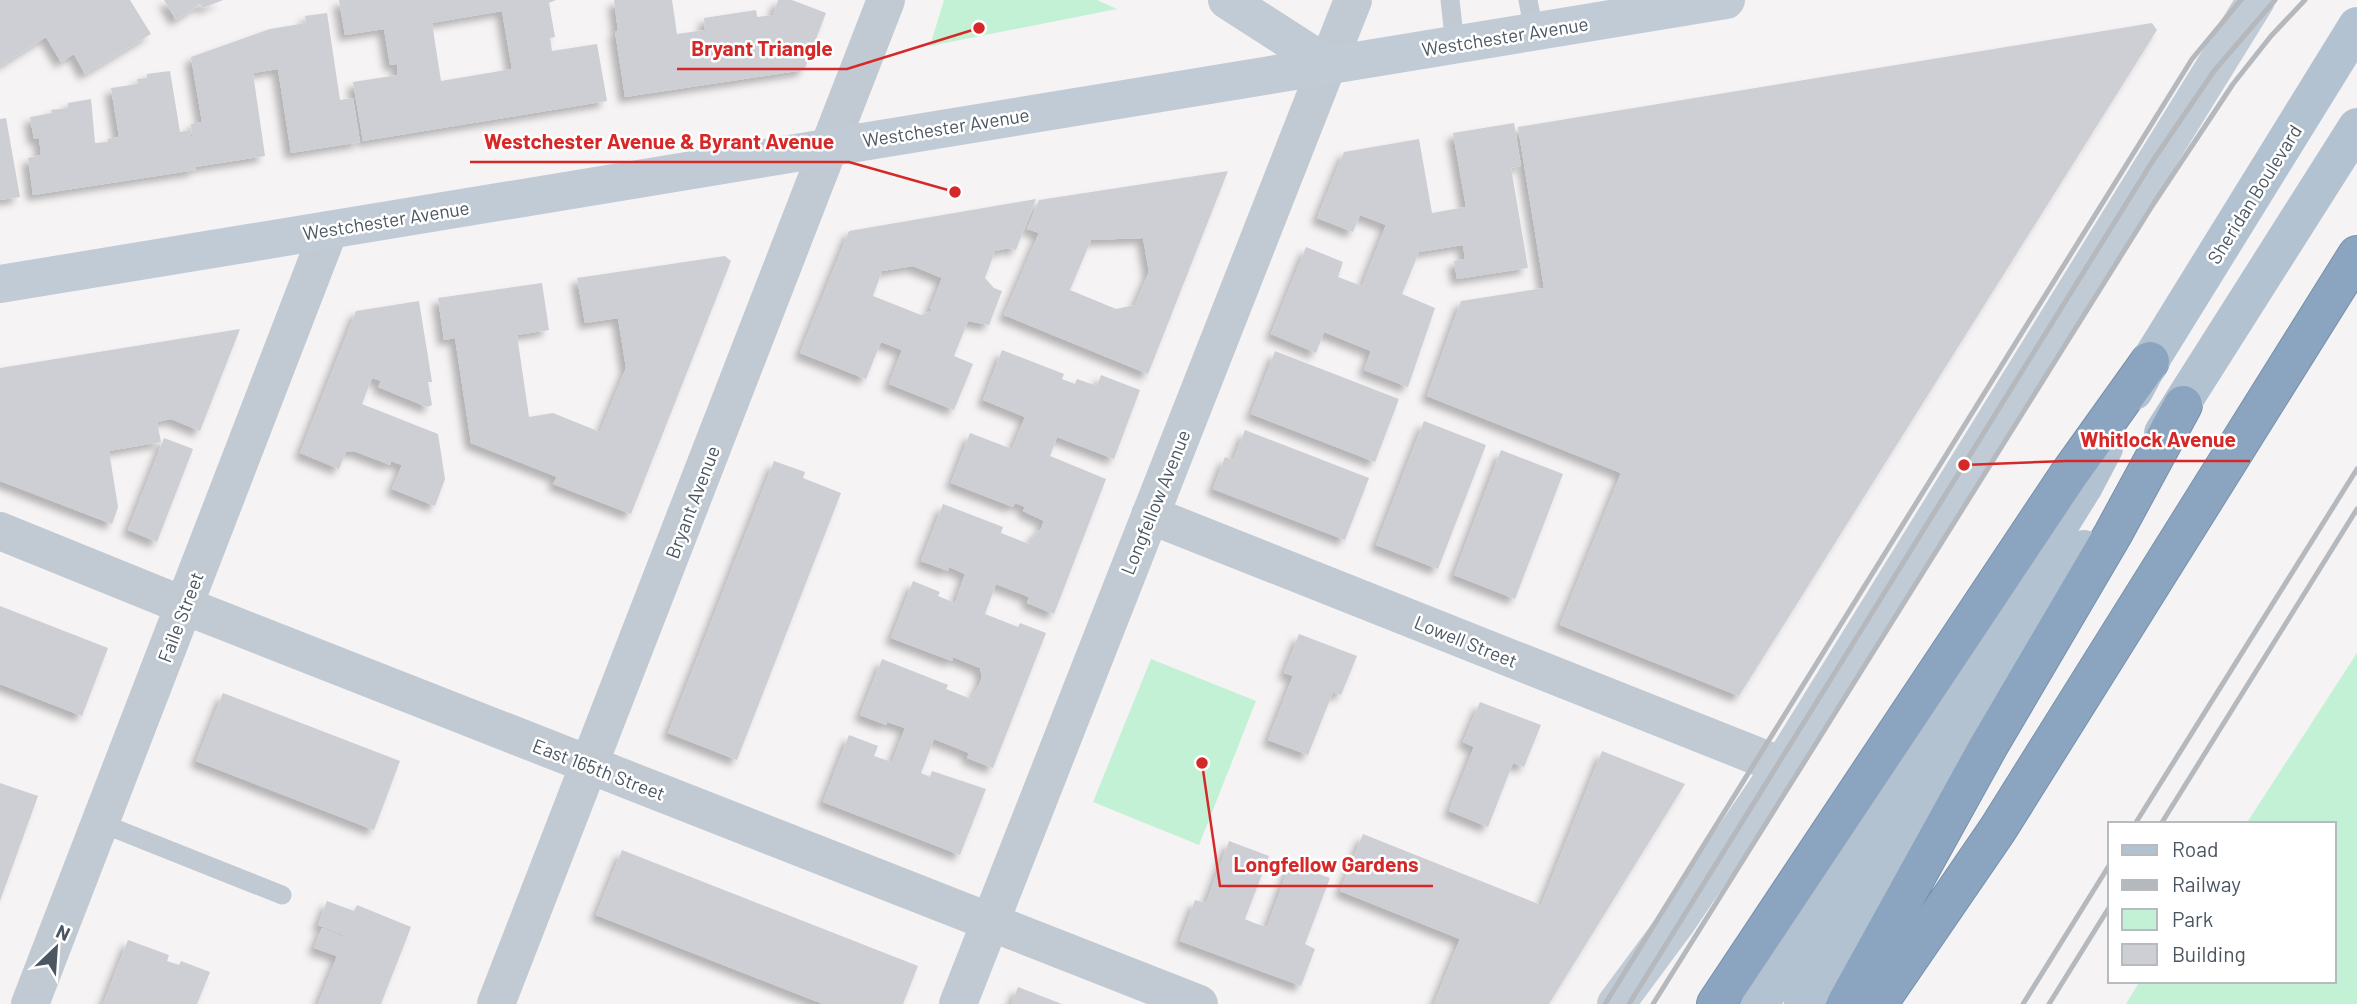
<svg xmlns="http://www.w3.org/2000/svg" width="2357" height="1004" font-family="Barlow,sans-serif">
<style>
.green{fill:#c3f1d5}
.building{fill:#cdcfd5;fill-rule:evenodd;filter:url(#shadow)}
.lines{fill:none;stroke-linecap:round;stroke-linejoin:round}
.highway-casing{stroke:#7690ad;stroke-width:40}
.lane{stroke:#c1cad2;stroke-width:19}
.street{stroke:#c1cad2;stroke-width:38}
.secondary{stroke:#c1cbd6;stroke-width:38}
.primary{stroke:#b3c2d1;stroke-width:38}
.highway{stroke:#8ba5c1;stroke-width:38}
.rail{stroke:#b5b8bd;stroke-width:5}
.labels{text-anchor:middle;dominant-baseline:central;stroke-width:5;stroke-linejoin:round;paint-order:stroke}
.street-label{font-size:19px;fill:#4a5661;stroke:#fff}
.leader{fill:none;stroke:#d62828;stroke-width:2.5}
.callout-dot{fill:#d62828;stroke:#fff;stroke-width:2.5}
.callout-label{font-size:21px;text-anchor:middle;font-weight:bold;fill:#d62828;stroke:#fff;stroke-width:5;stroke-linejoin:round;paint-order:stroke}
</style>
<defs>
<filter id="shadow"><feDropShadow dx="-6" dy="6" stdDeviation="3.5" flood-color="#0004"/></filter>
</defs>
<rect width="100%" height="100%" fill="#f5f3f3"/>
<path class="green" d="M944,0H1097L1117,9L930,46Z
M2357,653V1004H2126L2140,981H2334V824H2246Z
M1151,659L1256,701L1199,845L1093,802Z"/>
<path class="building" d="M0,0H130L151,34L85,74L74,54L61,62L46,37L0,66Z
M164,0H223L203,8L200,4L176,20Z
M339,0H556L549,3L555,37L550,38L552,51L597,44L607,101L363,141L353,82L398,75L397,64L390,65L384,29L345,35ZM502,11L512,69L441,81L432,23Z
M614,0H672L677,34L705,30L704,18L756,10L757,17L773,15L778,0H792L826,13L804,70L625,97L615,31H618Z
M327,13L340,100L353,98L360,142L291,153L278,69L253,73L265,156L195,167L196,170L33,195L28,158L41,155L39,138L34,139L30,117L52,113L51,110L68,108V103L91,99L95,143L108,142V139L119,137L111,88L138,84L137,79L147,78V74L170,71L180,132L190,130L193,147L191,124L202,122L191,57L270,29L306,23L305,16Z
M2152,23L2157,30L1739,696L1560,625L1621,473L1427,396L1461,301L1544,288L1518,127Z
M6,118L20,197L0,200V119Z
M1514,123L1521,166L1511,168L1528,268L1457,279L1454,261L1465,259L1463,245L1419,252L1402,294L1435,308L1408,387L1364,370L1371,351L1324,332L1316,353L1271,334L1306,247L1343,262L1338,277L1362,286L1386,225L1360,215L1353,232L1317,218L1344,152L1419,139L1432,213L1466,207L1453,133Z
M1228,171L1148,374L1004,315L1039,233L1027,229L1039,200ZM1143,238L1149,272L1135,305L1116,309L1070,290L1091,240Z
M1036,199L1016,250L1009,248L995,251L985,278L994,288L1002,291L989,325L968,321L954,356L973,364L954,410L889,384L902,350L881,342L866,379L800,353L849,231ZM913,266L942,278L930,309L934,310L921,315L873,296L882,271Z
M725,256L731,261L631,514L553,484L557,477L471,443L455,338L444,340L438,298L542,283L549,330L517,335L529,417L553,413L600,432L626,368L618,318L585,323L577,278Z
M419,301L432,382H428L432,405L427,407L378,387L381,381L372,378L362,404L438,434L445,479L435,506L392,489L402,465L391,461L390,465L354,451L346,452L339,469L300,453L356,311Z
M240,329L200,431L171,419L157,422L161,442L109,451L118,507L112,524L0,481V368Z
M1002,350L1064,374L1062,379L1075,384L1077,379L1097,386L1101,375L1140,390L1114,459L1057,437L1050,456L1106,479L1054,614L1027,603L1029,597L996,584L985,614L1018,627L1020,623L1046,633L993,768L967,758L969,753L934,739L921,773L930,777L932,771L986,789L960,855L823,802L849,735L878,746L874,756L892,762L905,728L887,722L886,725L860,715L882,659L948,685L946,689L971,699L979,685L982,677L980,668L953,657L952,661L891,638L913,581L940,592L938,596L955,603L965,574L949,567L948,571L921,561L943,504L1003,527L1001,533L1029,544L1038,530L1040,531L1044,521L1023,511L1025,507L1015,503L1013,507L951,483L970,433L1012,449L1025,417L983,400Z
M1275,351L1399,399L1375,462L1251,414Z
M1424,421L1486,445L1438,569L1376,545Z
M1245,430L1369,478L1345,540L1213,489L1225,457L1233,460Z
M164,438L193,449L157,542L128,530Z
M1501,450L1563,474L1515,599L1454,575Z
M774,461L805,472L803,478L841,493L737,760L668,733Z
M0,606L108,648L82,716L0,684Z
M1299,634L1357,656L1341,695L1333,692L1308,755L1268,740L1293,676L1284,673Z
M223,693L400,761L374,830L196,761Z
M1480,702L1541,725L1524,767L1513,763L1488,827L1449,811L1474,747L1463,742Z
M1602,751L1685,784L1549,1004H1434L1460,939L1340,891L1363,834L1541,905Z
M0,783L38,796L0,901Z
M1229,841L1269,856L1245,919L1254,923L1267,927L1290,864L1330,878L1305,944L1315,949L1301,986L1180,941L1195,900L1206,903Z
M622,850L918,966L903,1004H823L596,915Z
M327,901L354,911L357,905L411,927L381,1004H318L337,956L314,948L322,928L344,937L345,936L318,925Z
M128,940L169,955L167,961L179,965L181,961L210,972L197,1004H103Z
M1018,987L1062,1004H1011Z"/>
<g class="lines">
<g class="highway-casing">
<path id="highway" d="M1716,1004L2067,477L2150,361
M1846,1004L1988,747L2113,534L2183,405
M1878,1004L1998,829L2357,255"/>
</g>
<path class="lane" d="M1450,0L1455,45
M1528,0L1534,32
M101,823L282,895"/>
<path class="street" d="M1150,515L1782,766
M0,531L185,606L1199,1004
M30,1004L329,230
M496,1004L886,0
M958,1004L1353,0"/>
<path class="secondary" d="M1227,0L1328,65
M0,284L1726,0
M1616,1004L1676,923L1782,766L2256,0"/>
<path class="primary" d="M2134,391L2150,361L2357,26
M2163,433L2357,127
M1760,1004L2084,486L2104,448
M1803,1004L1893,862L2084,549"/>
<use href="#highway" class="highway"/>
<path class="rail" d="M2135,824L2357,469
M2161,824L2357,509
M1605,1004L2192,59L2241,0
M1629,1004L2152,162L2214,71L2275,0
M1653,1004L2154,203L2233,84L2271,36L2305,0
M2023,1004L2110,864
M2049,1004L2110,906"/>
</g>
<g class="labels">
<g class="street-label">
<text transform="translate(1505 36) rotate(-9)">Westchester Avenue</text>
<text transform="translate(946 127) rotate(-9)">Westchester Avenue</text>
<text transform="translate(2254 194) rotate(-58)">Sheridan Boulevard</text>
<text transform="translate(386 220) rotate(-9)">Westchester Avenue</text>
<text transform="translate(692 502) rotate(-69)">Bryant Avenue</text>
<text transform="translate(1155 502) rotate(-68)">Longfellow Avenue</text>
<text transform="translate(180 617) rotate(-69)">Faile Street</text>
<text transform="translate(1466 641) rotate(22)">Lowell Street</text>
<text transform="translate(599 769) rotate(21)">East 165th Street</text>
</g>
</g>
<path class="leader" d="M979 28L847 69H677M955 192L849 162H470M1964 465L2066 461H2250M1202 763L1220 886H1433"/>
<g class="callout-dot">
<circle cx="979" cy="28" r="7"/>
<circle cx="955" cy="192" r="7"/>
<circle cx="1964" cy="465" r="7"/>
<circle cx="1202" cy="763" r="7"/>
</g>
<g class="callout-label">
<text x="762" y="56">Bryant Triangle</text>
<text x="659" y="149">Westchester Avenue &amp; Byrant Avenue</text>
<text x="2158" y="447">Whitlock Avenue</text>
<text x="1326" y="872">Longfellow Gardens</text>
</g>
<rect x="2108" y="822" width="228" height="161" fill="#ffffff" stroke="#b7bbc0" stroke-width="2"/>
<rect x="2122" y="845" width="35" height="10" fill="#b3c2d1" stroke="#b7bbc0" stroke-width="2"/>
<text x="2172" y="857" font-size="21" fill="#4a5661">Road</text>
<rect x="2122" y="880" width="35" height="10" fill="#b5b8bd" stroke="#b7bbc0" stroke-width="2"/>
<text x="2172" y="892" font-size="21" fill="#4a5661">Railway</text>
<rect x="2122" y="909" width="35" height="21" fill="#c3f1d5" stroke="#b7bbc0" stroke-width="2"/>
<text x="2172" y="927" font-size="21" fill="#4a5661">Park</text>
<rect x="2122" y="944" width="35" height="21" fill="#cdcfd5" stroke="#b7bbc0" stroke-width="2"/>
<text x="2172" y="962" font-size="21" fill="#4a5661">Building</text>
<g transform="translate(56 948) rotate(25)" stroke="#ffffff" stroke-width="5" paint-order="stroke">
<path d="M0-5L12 26L0 18L-12 26Z" fill="#4a5661"/>
<text y="-10" font-size="19" font-weight="bold" text-anchor="middle" fill="#4a5661">N</text>
</g>
</svg>
